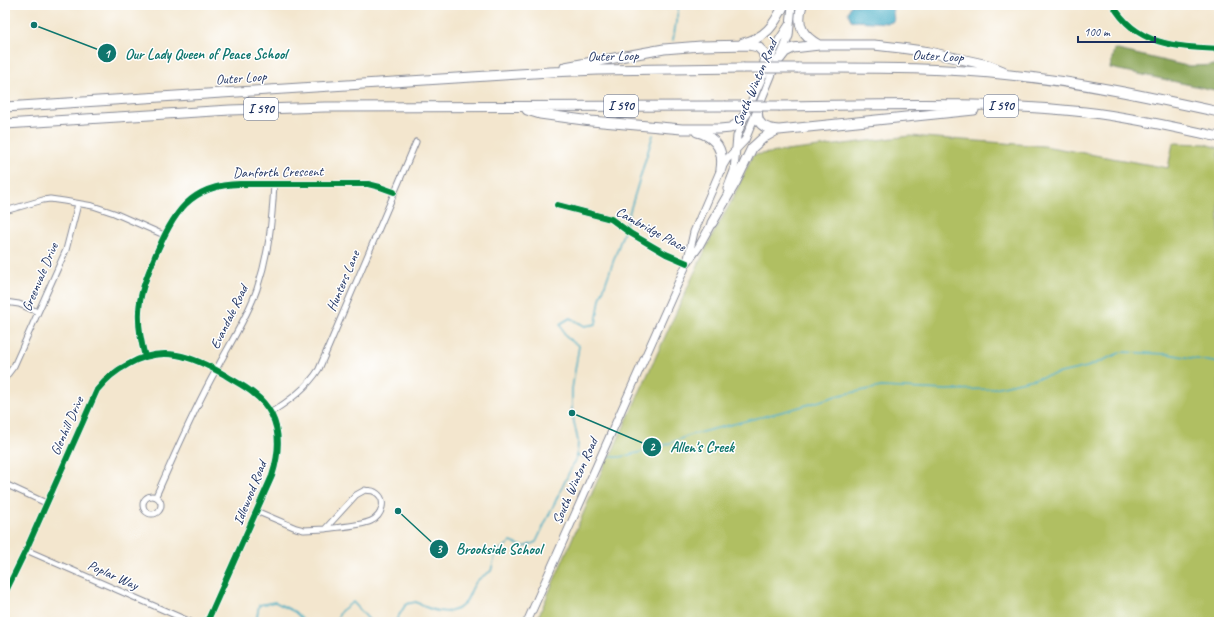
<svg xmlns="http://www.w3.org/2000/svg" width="1224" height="627" font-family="Caveat,sans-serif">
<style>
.green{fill:#b0bf62;stroke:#667760}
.forest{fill:#8ca658;stroke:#546a5b}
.water{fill:#43abc3;stroke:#2f6d90}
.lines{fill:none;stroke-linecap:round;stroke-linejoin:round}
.stream{stroke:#43abc3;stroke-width:1.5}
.street-casing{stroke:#878a96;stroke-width:7}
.secondary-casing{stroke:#878a96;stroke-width:9}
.highway-casing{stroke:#878a96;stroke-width:11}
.street{stroke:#fff;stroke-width:5}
.secondary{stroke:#fff;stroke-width:7}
.highway{stroke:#fff;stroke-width:9}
.highway-bridge-casing{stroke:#878a96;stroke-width:11;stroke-linecap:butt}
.highway-bridge{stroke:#fff;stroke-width:9}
.cycleway-casing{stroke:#fff;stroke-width:8}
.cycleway{stroke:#00873e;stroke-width:6}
.labels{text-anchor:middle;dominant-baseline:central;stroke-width:3;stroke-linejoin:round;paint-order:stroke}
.shield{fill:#fff;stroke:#5f6d8e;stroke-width:1}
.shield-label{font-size:13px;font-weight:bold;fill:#1b2f5e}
.street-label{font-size:14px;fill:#1b2f5e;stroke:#fff}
.leader{fill:none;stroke:#0f766e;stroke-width:1.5}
.callout-dot{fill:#0f766e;stroke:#fff;stroke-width:1.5}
.mark-label{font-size:12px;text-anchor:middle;font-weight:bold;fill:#fff}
.callout-label{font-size:15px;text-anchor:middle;font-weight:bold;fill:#0f766e;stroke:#fff;stroke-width:3;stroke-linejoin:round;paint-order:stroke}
</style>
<rect width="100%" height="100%" fill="#fff"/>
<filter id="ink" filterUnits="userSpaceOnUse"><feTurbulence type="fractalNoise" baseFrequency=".025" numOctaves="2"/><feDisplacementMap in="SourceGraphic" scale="8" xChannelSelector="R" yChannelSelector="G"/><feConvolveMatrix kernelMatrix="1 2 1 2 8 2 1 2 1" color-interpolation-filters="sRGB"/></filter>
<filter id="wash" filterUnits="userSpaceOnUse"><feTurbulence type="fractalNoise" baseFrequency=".012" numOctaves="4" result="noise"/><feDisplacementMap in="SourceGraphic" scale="16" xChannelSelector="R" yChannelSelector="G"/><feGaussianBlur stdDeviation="0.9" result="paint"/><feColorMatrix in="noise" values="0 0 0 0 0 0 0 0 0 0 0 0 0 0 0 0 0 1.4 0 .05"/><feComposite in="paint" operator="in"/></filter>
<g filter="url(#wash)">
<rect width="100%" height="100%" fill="#f3e6ce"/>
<path class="green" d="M910,136L1044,146L1168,168L1173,143L1206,144L1219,148V622H536L606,461L609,459L691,280L711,238L732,200L753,155Z"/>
<path class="forest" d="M1114,49L1187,66L1219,65V91L1110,68Z"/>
<path class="water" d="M851,5H892L894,21L889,23L855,21L851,20L848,13Z"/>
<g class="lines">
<path class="stream" d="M673,40L679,5
M625,227L653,135
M578,456L588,457
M609,457H620L658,448L690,435L793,409L840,395L881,387L946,390L990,389L1087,367L1122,352L1168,354L1219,363
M256,622L259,605L275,602L295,612L305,622
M335,622L341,611L353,602L371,622
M395,622L406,604L416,602C429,610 451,618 464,604C470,597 471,586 478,580C482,576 487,574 491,571L496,552L511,542L524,547L536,542L577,456L578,441L572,413V389L579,346L566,337L560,324L570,318L585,326L596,324L600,299L624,231"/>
</g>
</g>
<g filter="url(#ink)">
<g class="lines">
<g class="street-casing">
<path id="street" d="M1113,5C1136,46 1178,47 1219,49
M557,205L611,219L630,233L666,254L687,263
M5,211L43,200L50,199L64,201L93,206L114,213L164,235
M5,302L19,304L38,312
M145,357C141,342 138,327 139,311C140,291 148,274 155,256C174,213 189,185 240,184H368L380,187L394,192
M5,378L14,366L66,250L78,204
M270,413C289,401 307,388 319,369L416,142
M5,484L46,503
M365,490C368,491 372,490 375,492C388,499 382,516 371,521C360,526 337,527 325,529L356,495Z
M143 505a9 9 0 1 1 18 0a9 9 0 1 1-18 0Z
M156,496C175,454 193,411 216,370C230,343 247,318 257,289C269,253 272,221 274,184
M256,511L296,528L304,530L325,529
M26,550L191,622
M5,593L26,550L97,390C106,379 115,371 127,365C162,344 192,356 225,375C234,381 245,386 253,393C281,414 282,445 272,476L207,622"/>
</g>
<g class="secondary-casing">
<path id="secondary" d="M781,55L789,36L792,5
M748,109L779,40L790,23
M727,189L734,171L737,136L743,120
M687,263L698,248L714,219
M527,622L687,263L694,232L721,169L727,159L745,140L776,64"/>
</g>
<g class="highway-casing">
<path id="highway" d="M802,5C796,25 802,36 819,45
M743,43C766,38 774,25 784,5
M778,61L785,52L793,48L819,45H874L901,48L929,52L988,65L1003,71
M565,67L664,49L701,46L749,45L758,47L763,52L765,60L764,73
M798,68C869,68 940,67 1010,75C1081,82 1150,97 1219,112
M780,106C882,105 984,101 1085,112C1130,117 1175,127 1219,137
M5,107L550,72L598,70L743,68
M758,108C755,124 764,129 779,130L974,110
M527,110L540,114L591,121L682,129H720L730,128L739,123L746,114
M5,124L230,110L325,107L725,106
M697,132C716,137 724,150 721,169
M712,223L735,183L752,148L763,138L777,130"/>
</g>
<use href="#street" class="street"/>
<use href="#secondary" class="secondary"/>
<use href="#highway" class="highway"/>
<g class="highway-bridge-casing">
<path id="highway-bridge" d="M743,68H798
M725,106H780"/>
</g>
<use href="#highway-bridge" class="highway-bridge"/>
<g class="cycleway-casing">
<path id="cycleway" d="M1113,5C1136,46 1178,47 1219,49
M557,205L611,219L630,233L666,254L687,263
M145,357C141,342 138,327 139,311C140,291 148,274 155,256C174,213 189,185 240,184H368L380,187L394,192
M5,593L26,550L97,390C106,379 115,371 127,365C162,344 192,356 225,375C234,381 245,386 253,393C281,414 282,445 272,476L207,622"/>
</g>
<use href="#cycleway" class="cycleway"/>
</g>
</g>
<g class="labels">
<g class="shield">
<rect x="604" y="95" width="34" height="22" rx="3"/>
<rect x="984" y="95" width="34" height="22" rx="3"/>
<rect x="244" y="98" width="34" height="22" rx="3"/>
</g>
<g class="shield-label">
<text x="621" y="106">I 590</text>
<text x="1001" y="106">I 590</text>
<text x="261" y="109">I 590</text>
</g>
<g class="street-label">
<text transform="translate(613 56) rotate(-1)">Outer Loop</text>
<text transform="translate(938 56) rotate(3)">Outer Loop</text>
<text transform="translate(241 78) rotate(-4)">Outer Loop</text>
<text transform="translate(755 83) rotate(-67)">South Winton Road</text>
<text transform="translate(278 172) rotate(-1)">Danforth Crescent</text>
<text transform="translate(651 229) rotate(29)">Cambridge Place</text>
<text transform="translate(40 277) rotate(-67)">Greenvale Drive</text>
<text transform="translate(343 281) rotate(-67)">Hunters Lane</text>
<text transform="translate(229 317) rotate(-64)">Evandale Road</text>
<text transform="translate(67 426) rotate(-66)">Glenhill Drive</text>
<text transform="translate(575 481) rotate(-66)">South Winton Road</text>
<text transform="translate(250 493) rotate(-68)">Idlewood Road</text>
<text transform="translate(113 575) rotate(24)">Poplar Way</text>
</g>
</g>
<path class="leader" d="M34 25L107 53M572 413L652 447M398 511L439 549"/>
<g class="callout-dot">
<circle cx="34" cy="25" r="4"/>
<circle cx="572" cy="413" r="4"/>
<circle cx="398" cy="511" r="4"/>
<circle cx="107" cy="53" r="10"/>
<circle cx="652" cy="447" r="10"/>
<circle cx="439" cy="549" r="10"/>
</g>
<g class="mark-label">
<text x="107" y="58">1</text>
<text x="652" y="451">2</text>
<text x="439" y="553">3</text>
</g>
<g class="callout-label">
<text x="206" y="59">Our Lady Queen of Peace School</text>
<text x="702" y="452">Allen's Creek</text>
<text x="499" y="554">Brookside School</text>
</g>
<rect width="1224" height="627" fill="none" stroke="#fff" stroke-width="20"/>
<path d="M1078 36v6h77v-6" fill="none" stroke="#1b2f5e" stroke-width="2"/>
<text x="1084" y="36" font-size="12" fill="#1b2f5e" stroke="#ffffff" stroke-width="3" paint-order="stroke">100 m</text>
</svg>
